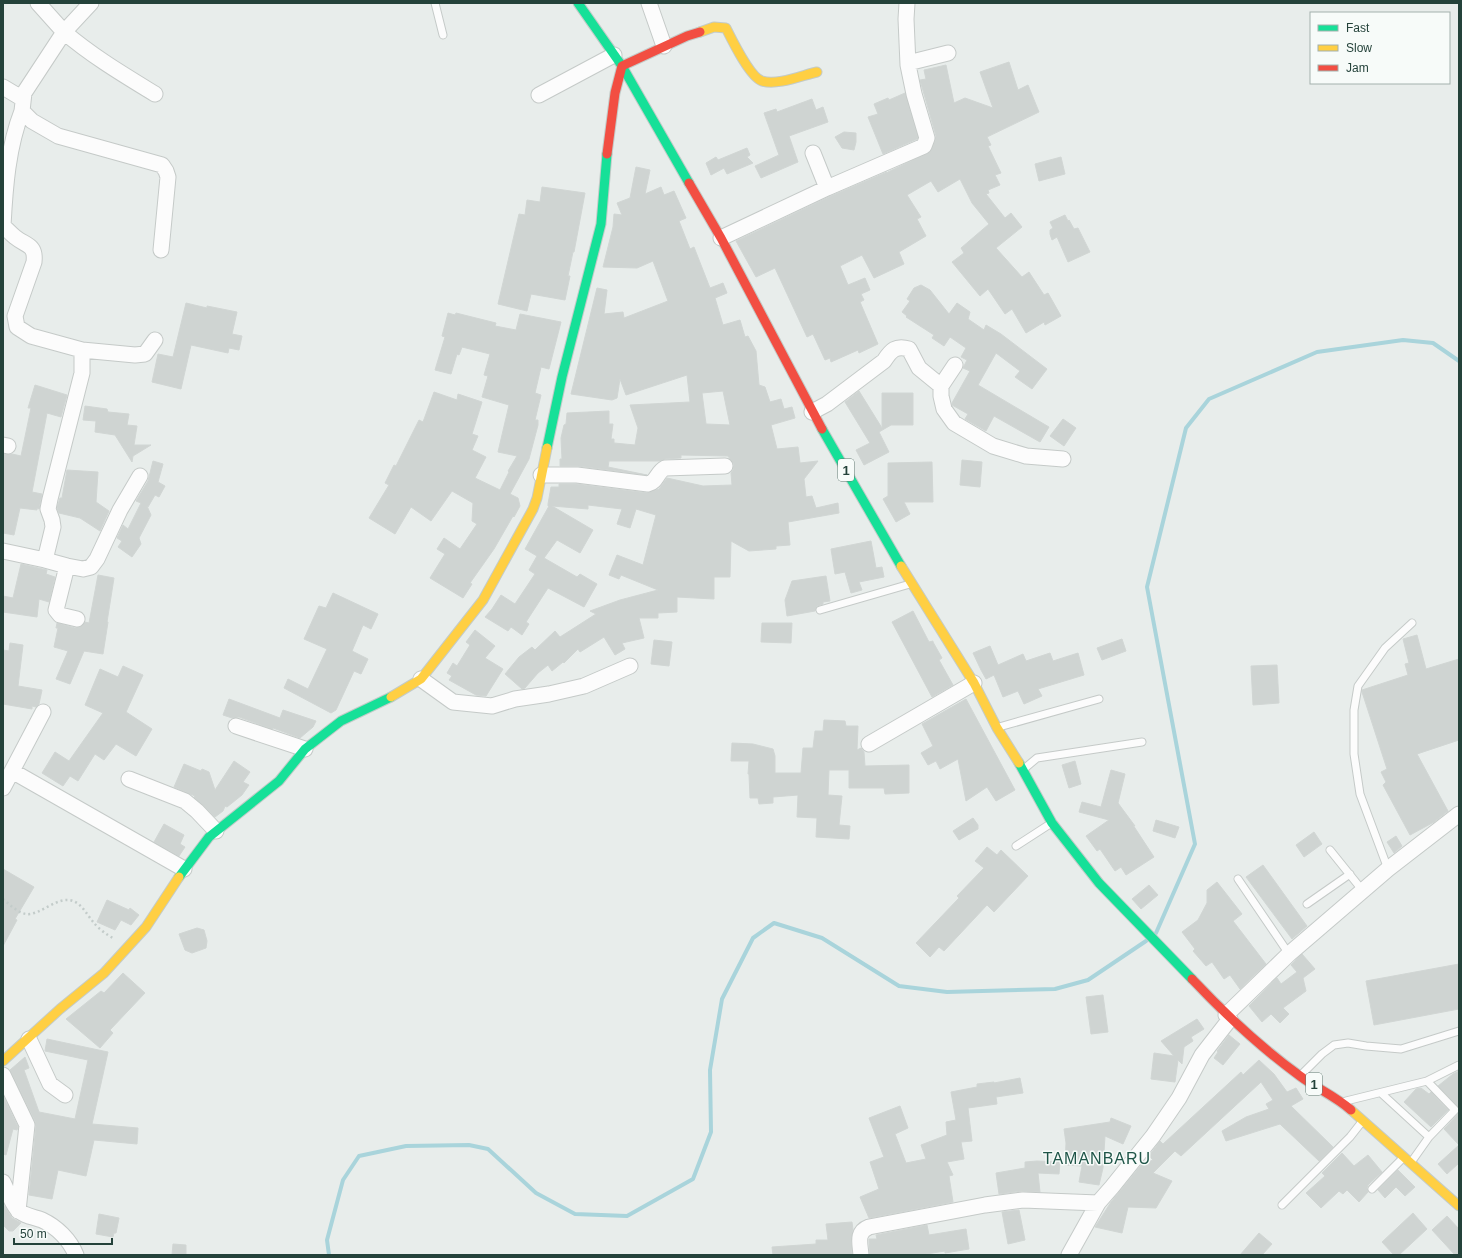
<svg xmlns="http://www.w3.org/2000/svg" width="1462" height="1258" font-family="Arial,sans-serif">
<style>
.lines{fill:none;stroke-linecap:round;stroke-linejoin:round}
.stream{stroke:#a9d4db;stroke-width:4}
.building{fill:#cfd4d2;stroke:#d1d6d4;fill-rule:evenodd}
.lane-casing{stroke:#c5cac8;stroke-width:9}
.street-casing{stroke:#c5cac8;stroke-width:17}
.fast-casing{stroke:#c3cbc8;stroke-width:11}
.slow-casing{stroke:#c3cbc8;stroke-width:11}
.jam-casing{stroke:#c3cbc8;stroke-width:11}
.path{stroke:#c3ccca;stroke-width:2.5;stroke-dasharray:2 3;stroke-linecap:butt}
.lane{stroke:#fcfcfc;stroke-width:7}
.street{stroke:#fcfcfc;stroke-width:15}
.fast{stroke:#16e098;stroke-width:9}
.slow{stroke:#ffcf43;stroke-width:9}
.jam{stroke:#f24e42;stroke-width:9}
.labels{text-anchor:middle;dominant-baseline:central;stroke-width:3;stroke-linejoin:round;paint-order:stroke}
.shield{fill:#f7fbf9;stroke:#637a73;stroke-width:1}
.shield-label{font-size:13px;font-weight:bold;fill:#24423a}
.quarter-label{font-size:16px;letter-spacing:1px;fill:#1f5548;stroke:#f7fbf9}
</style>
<rect width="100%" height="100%" fill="#e8edeb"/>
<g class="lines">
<path class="stream" d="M1156,933L1195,844L1147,587L1186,428L1209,399L1317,352L1403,340L1433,343L1459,361
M329,1255L327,1240L343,1180L359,1156L406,1146L469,1145L488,1149L536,1193L575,1214L627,1216L693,1179L711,1132L710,1070L722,999L753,938L774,923L822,938L899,986L947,992L1055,989L1088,980L1146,941"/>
</g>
<path class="building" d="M1009,62L1018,90L1028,85L1039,112L987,137L991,145L988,146L1001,173L995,175L1000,185L988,190L989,193L986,194L1005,218L1011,213L1022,227L996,248L1022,277L1029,272L1044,295L1048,293L1061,316L1045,325L1044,322L1026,333L1012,309L1005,314L988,289L980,296L952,262L964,253L961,248L989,224L972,203L960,179L938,192L931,181L907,195L921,217L917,219L926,236L899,252L904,264L874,278L862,255L840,266L848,285L865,278L870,290L861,294L864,300L860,302L878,344L859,353L858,350L831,362L830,358L825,360L813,334L807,337L775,268L756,277L736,241L831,196L887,172L888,173V172L930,152L935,141L936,136L920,80L926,79L924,70L946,65L954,103L965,98L993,108L980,72Z
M905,93L918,138L917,139L883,154L868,117L878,114L874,104L888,98L889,100Z
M812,99L816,110L823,107L828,122L789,136L798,162L761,178L755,166L779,155L764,113L776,109L777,112Z
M844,132L856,133V142L854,150L842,148L835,137Z
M747,148L750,155L747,157L753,163L727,174L724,168L711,175L706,163L716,157L718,160Z
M1061,157L1065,174L1039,181L1035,164Z
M636,167L650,170L645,194L661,187L664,195L674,191L686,218L679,221L690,249L694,247L710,288L723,283L727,293L715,298L723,325L740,320L745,337L748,336L756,351L759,385L765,387L770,402L781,399L784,409L792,407L795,418L771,425L777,449L798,447L800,463L818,461L804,479L806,497L812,496L816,508L838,503L839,513L788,522L790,545L776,546V549L749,551L731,541L730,577H714V599L677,597V612L658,613V618H639L644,638L622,643L625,649L615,655L604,637L580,652L578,649L564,663L563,662L552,671L548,665L538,673L525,688L522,689L505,674L519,657L532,647L535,650L555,631L560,637L596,614L590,611L620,600L658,590L621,575L619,579L609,575L617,555L643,565L656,515L636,509L630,528L617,524L622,509L588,505V509L552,506L593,530L580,553L557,540L544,558L577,577L580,574L597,584L584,607L548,588L526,622L529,624L522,635L511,627L508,631L485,617L492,609L501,595L515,604L535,574L529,570L537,556L525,549L549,506H548V504L551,487H559V484H576L647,493L659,489L667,478L703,486L732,485L731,473L733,470L734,465L728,456L681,455V458L665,459L660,461H609L608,467L647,475L578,466H560V459H562L561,438L564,425L566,424L567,413L609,411V424H613L611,439H614V443L635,445L638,428L630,405L690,402L687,375L626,395L620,379L617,398L612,400L571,394L597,288L607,290L604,314L623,312L624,318L668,301L653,261L637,268L603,267L613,227L614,214L622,215L617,203L630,198ZM723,391L730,425L706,424L702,393Z
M542,187L585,193L574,252H573L568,276H570L565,300L531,294L527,311L498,304L519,214L525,215L527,200L540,202Z
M1065,215L1068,221L1069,220L1074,229L1078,228L1090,252L1068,262L1057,237L1052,240L1050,234V230L1053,228L1050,222Z
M921,285L930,290L949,314L957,303L970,312L968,319L984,330L986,325L1001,334L1047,369L1032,389L1015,377L1020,371L996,353L978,385L1049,427L1040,442L994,416L986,431L965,419L968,414L952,405V403L970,371L963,368L967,360L961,357L966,348L950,337L944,346L932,338L934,335L906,317L907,316L902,312L910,301L907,299L914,288Z
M186,303L207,308V306L237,312L232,334L242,336L239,350L229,348L228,353L191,345L181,389L152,382L158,354L173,357Z
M448,313L455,315L456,313L496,323L495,326L516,330L520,314L561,322L549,369L541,367L535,393L541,395L535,420H538V425L529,459L510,494L518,498L520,506L514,517L513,516L494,549L470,583L472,584L463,598L430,578L445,554L437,549L444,538L460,549L477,524L472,521L473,503L452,491L431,521L411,507L395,534L369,518L389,485L385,483L394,465L396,466L419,420L423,422L434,392L457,400L458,394L482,402L472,434L478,436L472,450L486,457L475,478L500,490L509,472L508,471L517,456L498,452L509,405L482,397L488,376L484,375L490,354L462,347L459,355L457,354L451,374L435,370L445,337L442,336Z
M35,385L67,395L61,417L47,413L32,492L42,494L39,509L37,508V510L20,508L14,535L3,533V454H12L21,456L31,408H28Z
M859,391L882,428V393H913V425H891L879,432L889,452L864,465L856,450L870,443L845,402Z
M85,406L107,409L108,412L129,414L127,425L137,426L134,445H151L133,456L132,462L115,435L95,432L96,421L83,420Z
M1063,419L1076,428L1064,446L1050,436Z
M962,460L982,462L980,487L960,485Z
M153,461L163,464L158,482L165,486L159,497L155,495L148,507L147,506L151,515L139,538L141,544L132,557L118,547L122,541L117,538L123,525L128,529L141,503L136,501L148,481Z
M932,462L933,502H904L910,514L896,522L883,499L888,496V463Z
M67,470L98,472L96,502L109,511L100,531L80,518L59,513L57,508L60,498H62Z
M871,541L876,568L882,567L884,577L859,582L862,590L851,593L845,572L835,574L831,549Z
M21,564L47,570L46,574L55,577L49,602L39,599L37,617L3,612V596L13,598Z
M98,575L114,578L107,622H108L103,654L84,651L70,684L56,679L68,651L54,647L58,628H56L57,623L75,628L80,627L85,622L89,623Z
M826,576L830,601L823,602V604L817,606L815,611L787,616L785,600L792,581Z
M333,593L378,614L371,629L363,625L352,651L368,659L361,674L354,671L336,710L331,713L284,688L288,679L308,689L327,649L304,639L319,606L326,608Z
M913,611L929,642L933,641V642L942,658L939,660L953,685L932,697L892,622Z
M762,623H792L791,643L761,642Z
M475,630L495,646L485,658L503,669L486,696L476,695L449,680L452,676L447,673L453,663L457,666L470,645L466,642Z
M1417,635L1426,669L1459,659V740L1417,754L1448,811L1434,822L1410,835L1383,785L1386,782L1381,772L1387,769L1362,692V690L1408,675L1405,664L1409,663L1403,639Z
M1122,639L1126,651L1102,660L1097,648Z
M654,640L672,642L669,666L651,664Z
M10,643L23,645L18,686L42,690L39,704L36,707L32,706V709L3,704V650L9,651Z
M990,646L998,665L1023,654L1026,661L1050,653L1053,661L1078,653L1084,675L1038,689L1042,696L1024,704L1018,691L1003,697L994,675L986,679L981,670L973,653Z
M1277,665L1279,703L1253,705L1251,666Z
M123,666L143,675L126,712L152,729L136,756L116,744L104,760L95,754L78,781L70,776L63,786L42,773L55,752L69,761L103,713L85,705L100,669L118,677Z
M229,699L280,718L283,710L316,721L313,727L300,738L273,728L272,729L239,717L232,718L223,715Z
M966,699L1015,790L996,801L987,787L966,801L958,759L940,769L936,761L928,765L921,753L933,746L922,724Z
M824,720L845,721L846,726H858L857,750L861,748L864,752L865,766L909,765V793L885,794L884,788H849V770H829L828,795L842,796L839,825L850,826L849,839L816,837L817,818L797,817L798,795L773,797V803L759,804L758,798H750L749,774H748L749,761H731L732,743L753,744L773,749L775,756V773H801L803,748H813L815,731H823Z
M234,761L250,772L243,782L249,785L242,795L227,807L225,806L223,811L215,817L194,797L195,796L174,787L184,764L201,771L202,769L209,772L215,790Z
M1075,761L1081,784L1069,788L1062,765Z
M1111,770L1125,774L1118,803L1135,826L1133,825L1154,857L1126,875L1121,867L1115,871L1100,849L1097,851L1086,836L1109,820L1079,812L1082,802L1101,807Z
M973,818L978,825V829L959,840L953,831Z
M1156,820L1179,827L1175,838L1153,831Z
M164,824L184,835L180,844L185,847L179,856L154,842Z
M1314,832L1322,844L1304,857L1296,845Z
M1396,836L1402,846L1394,853L1387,842Z
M987,847L997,855L1001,850L1028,876L994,912L987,905L944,951L939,947L930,957L916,943L959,898L957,896L984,868L975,861Z
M1263,865L1307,926L1292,939L1246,877Z
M3,869L34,887L15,919L17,920L3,946Z
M1217,882L1242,914L1233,921L1266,964L1240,989L1230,975L1224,979L1212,962L1206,966L1193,951L1195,949L1182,932L1198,920L1207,903V890Z
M1149,885L1158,895L1141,909L1132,899Z
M107,900L129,910L130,908L139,915L131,925L121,920L115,930L97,922Z
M197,928L204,930L207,941L206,948L192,953L185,950L179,934Z
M1302,954L1315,969L1303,978L1306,991L1283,1008L1289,1014L1280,1023L1271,1014L1262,1022L1249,1006L1277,978L1281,984L1297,972L1291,965Z
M1459,964V1009L1374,1025L1366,981Z
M123,973L145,993L110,1030L113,1033L100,1048L66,1019L101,991L104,993Z
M1103,995L1108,1032L1091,1034L1086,997Z
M1197,1019L1204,1029L1191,1037L1193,1041L1184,1047L1182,1064L1178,1060L1175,1082L1151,1079L1154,1053L1174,1056L1161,1041Z
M1229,1035L1240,1044L1223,1065L1214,1058L1218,1052L1217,1051Z
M47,1039L108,1052L92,1124L138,1128L137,1144L94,1140L86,1176L58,1170L52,1199L29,1195L36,1126L35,1121L10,1070L25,1057L29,1068L24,1070L39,1112L75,1119L88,1060L45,1051Z
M1259,1060L1274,1074L1287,1092L1296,1088L1303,1099L1291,1106L1333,1147L1319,1161L1280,1124L1226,1141L1222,1131L1246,1117L1269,1109L1266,1104L1273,1100L1261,1082L1181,1156L1175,1151L1153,1173L1172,1181L1156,1208L1128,1207L1122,1233L1095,1227L1111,1202L1142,1164L1153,1160L1149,1156L1160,1141L1163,1144L1241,1072L1243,1075Z
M1459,1071V1107L1438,1086L1453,1074Z
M1020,1078L1023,1093L996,1097L997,1104L968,1108L972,1141L961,1142L964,1159L947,1162L953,1175L949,1176L953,1202L869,1218L860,1197L879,1189L870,1162L884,1157L869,1118L900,1106L908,1128L895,1134L906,1163L926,1159L921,1145L947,1135L946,1122L956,1120L951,1092L977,1087V1084L994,1082V1083Z
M1421,1088L1429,1094L1431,1092L1448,1110L1431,1127L1404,1102L1416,1089Z
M3,1096L18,1127L17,1130L13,1129L6,1155L3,1154Z
M1459,1113V1163L1447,1174L1438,1164L1459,1145L1444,1129Z
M1111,1118L1131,1126L1123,1144L1105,1136L1103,1168L1099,1185L1079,1182L1082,1166L1065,1165L1066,1143L1064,1129L1110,1122Z
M1342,1153L1354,1166L1368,1155L1382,1172L1368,1185L1367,1188L1368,1192L1359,1202L1347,1190L1343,1194L1339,1191L1321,1208L1306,1193L1325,1176L1322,1173Z
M1037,1161L1060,1162L1059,1174L1038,1173L1040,1192L1022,1191L999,1194L996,1173L1025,1168V1162Z
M1398,1170L1415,1187L1405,1196L1396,1187L1385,1198L1378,1190Z
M3,1204L12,1218L21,1223L13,1231H9L3,1225Z
M1019,1210L1025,1240L1008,1244L1002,1212Z
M1413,1213L1427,1229L1399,1255H1394L1382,1242Z
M99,1214L119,1218L116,1233H114L113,1237L96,1234Z
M1447,1216L1459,1229V1255H1455L1432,1230Z
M852,1222L853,1230L851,1242L852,1255H773L772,1247L816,1244V1240H828L826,1224Z
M927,1225L929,1235L966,1229L969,1249L945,1253V1251L920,1255H870L869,1239H877L876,1235Z
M1259,1233L1272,1244L1262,1255H1240Z
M173,1244L186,1245V1255H172Z"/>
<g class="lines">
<g class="lane-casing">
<path id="lane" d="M435,3L443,35
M820,610L910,584
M999,727L1099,699
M1025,768L1037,758L1142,742
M1016,846L1050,824
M1330,850L1363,891
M1388,869L1360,794L1354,754V710L1358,686L1385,648L1412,623
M1238,879L1289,954
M1307,904L1350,874
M1302,1074L1322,1054L1334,1045L1348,1043L1366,1046L1401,1049L1459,1031
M1427,1081L1459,1065
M1381,1093L1429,1137
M1346,1101L1427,1081L1455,1110L1429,1137L1412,1161
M1372,1189L1402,1159
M1282,1205L1350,1137L1361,1123"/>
</g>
<g class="street-casing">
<path id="street" d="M38,3L64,32L24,93L22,111L32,121L58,136L162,165L166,171L168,177L161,250
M91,3L64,32C92,56 124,75 155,94
M649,3L664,46
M908,63L948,53
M3,87L23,99
M539,95L614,55
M22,111C8,147 5,187 3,226C7,229 11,234 15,237C26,246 36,244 34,262L15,316L17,327L31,336L82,350L135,355L145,354L155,340
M813,153L827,188
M721,238L827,188L924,146L927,138L914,94L908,65L906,19L907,3
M941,386V396L944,409L954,423L993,446L1026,456L1063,459
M812,412L827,404L884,361C891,350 896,345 909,349L919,368L941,386L955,365
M3,445L8,446
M541,475H577L648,484C657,482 657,472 665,468L725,466
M3,551L45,560L67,566L83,569L91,567L97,559L120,510L140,476
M45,560L53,527L52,520L48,509L50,499L82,373V350
M67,566L56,610L60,615L77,619
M421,679L453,702L492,706L515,699L549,694L584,686L630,666
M236,726L305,749
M869,744L974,683
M12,771L184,869
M129,779L185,801L197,811L216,831
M3,788L43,712
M1226,1015L1289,954L1388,869L1459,814
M29,1039L50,1084L65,1095
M3,1075L27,1125L18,1211
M3,1182C7,1190 11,1202 17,1209C23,1216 34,1217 42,1220C57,1227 70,1240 76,1255
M861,1255C860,1243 856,1232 869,1227L985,1205L1023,1200L1098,1203
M1069,1255L1098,1203L1112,1187L1153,1136L1179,1098L1202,1055L1230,1019"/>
</g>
<g class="fast-casing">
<path id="fast" d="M578,3L622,66L689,183
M822,429L901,566
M547,448L562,377L601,224L607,154
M1019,763L1052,823L1099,883L1192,979
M179,877L209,837L279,781L305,749L341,721L391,697"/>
</g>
<g class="slow-casing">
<path id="slow" d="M700,32L714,27L726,28C732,40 750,77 762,81C777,86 803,75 817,72
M901,566L974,683L997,728L1019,763
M391,697L421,679L483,600L533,509L537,498L547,448
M3,1061L60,1009L104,973L146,927L179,877
M1351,1110L1459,1206"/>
</g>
<g class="jam-casing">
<path id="jam" d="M607,154L615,93L622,66L687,36L700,32
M689,183L721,238L822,429
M1192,979C1225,1014 1260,1047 1300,1076C1316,1088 1335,1096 1351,1110"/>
</g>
<path class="path" d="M3,899C9,904 18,913 26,914C40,916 58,895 73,901C82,904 87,915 94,923C98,928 107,935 113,938"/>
<use href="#lane" class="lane"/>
<use href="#street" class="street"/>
<use href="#fast" class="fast"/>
<use href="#slow" class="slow"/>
<use href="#jam" class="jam"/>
</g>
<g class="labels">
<g class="shield">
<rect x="838" y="459" width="16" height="22" rx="3"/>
<rect x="1306" y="1073" width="16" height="22" rx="3"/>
</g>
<g class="shield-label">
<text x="846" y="470">1</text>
<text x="1314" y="1084">1</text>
</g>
<g class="quarter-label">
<text x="1097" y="1158">TAMANBARU</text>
</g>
</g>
<rect width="1462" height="1258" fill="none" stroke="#24423a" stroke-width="8"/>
<rect x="1310" y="12" width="140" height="72" fill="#f7fbf9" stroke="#a3b1ad"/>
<rect x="1318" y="25" width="20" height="6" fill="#16e098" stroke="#a3b1ad"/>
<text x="1346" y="32" font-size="12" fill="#24423a">Fast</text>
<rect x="1318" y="45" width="20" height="6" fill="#ffcf43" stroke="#a3b1ad"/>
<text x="1346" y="52" font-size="12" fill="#24423a">Slow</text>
<rect x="1318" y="65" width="20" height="6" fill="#f24e42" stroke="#a3b1ad"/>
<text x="1346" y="72" font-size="12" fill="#24423a">Jam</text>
<path d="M14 1238v6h98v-6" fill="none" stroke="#24423a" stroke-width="2"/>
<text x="20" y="1238" font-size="12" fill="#24423a" stroke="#f7fbf9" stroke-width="3" paint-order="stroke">50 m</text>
</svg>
